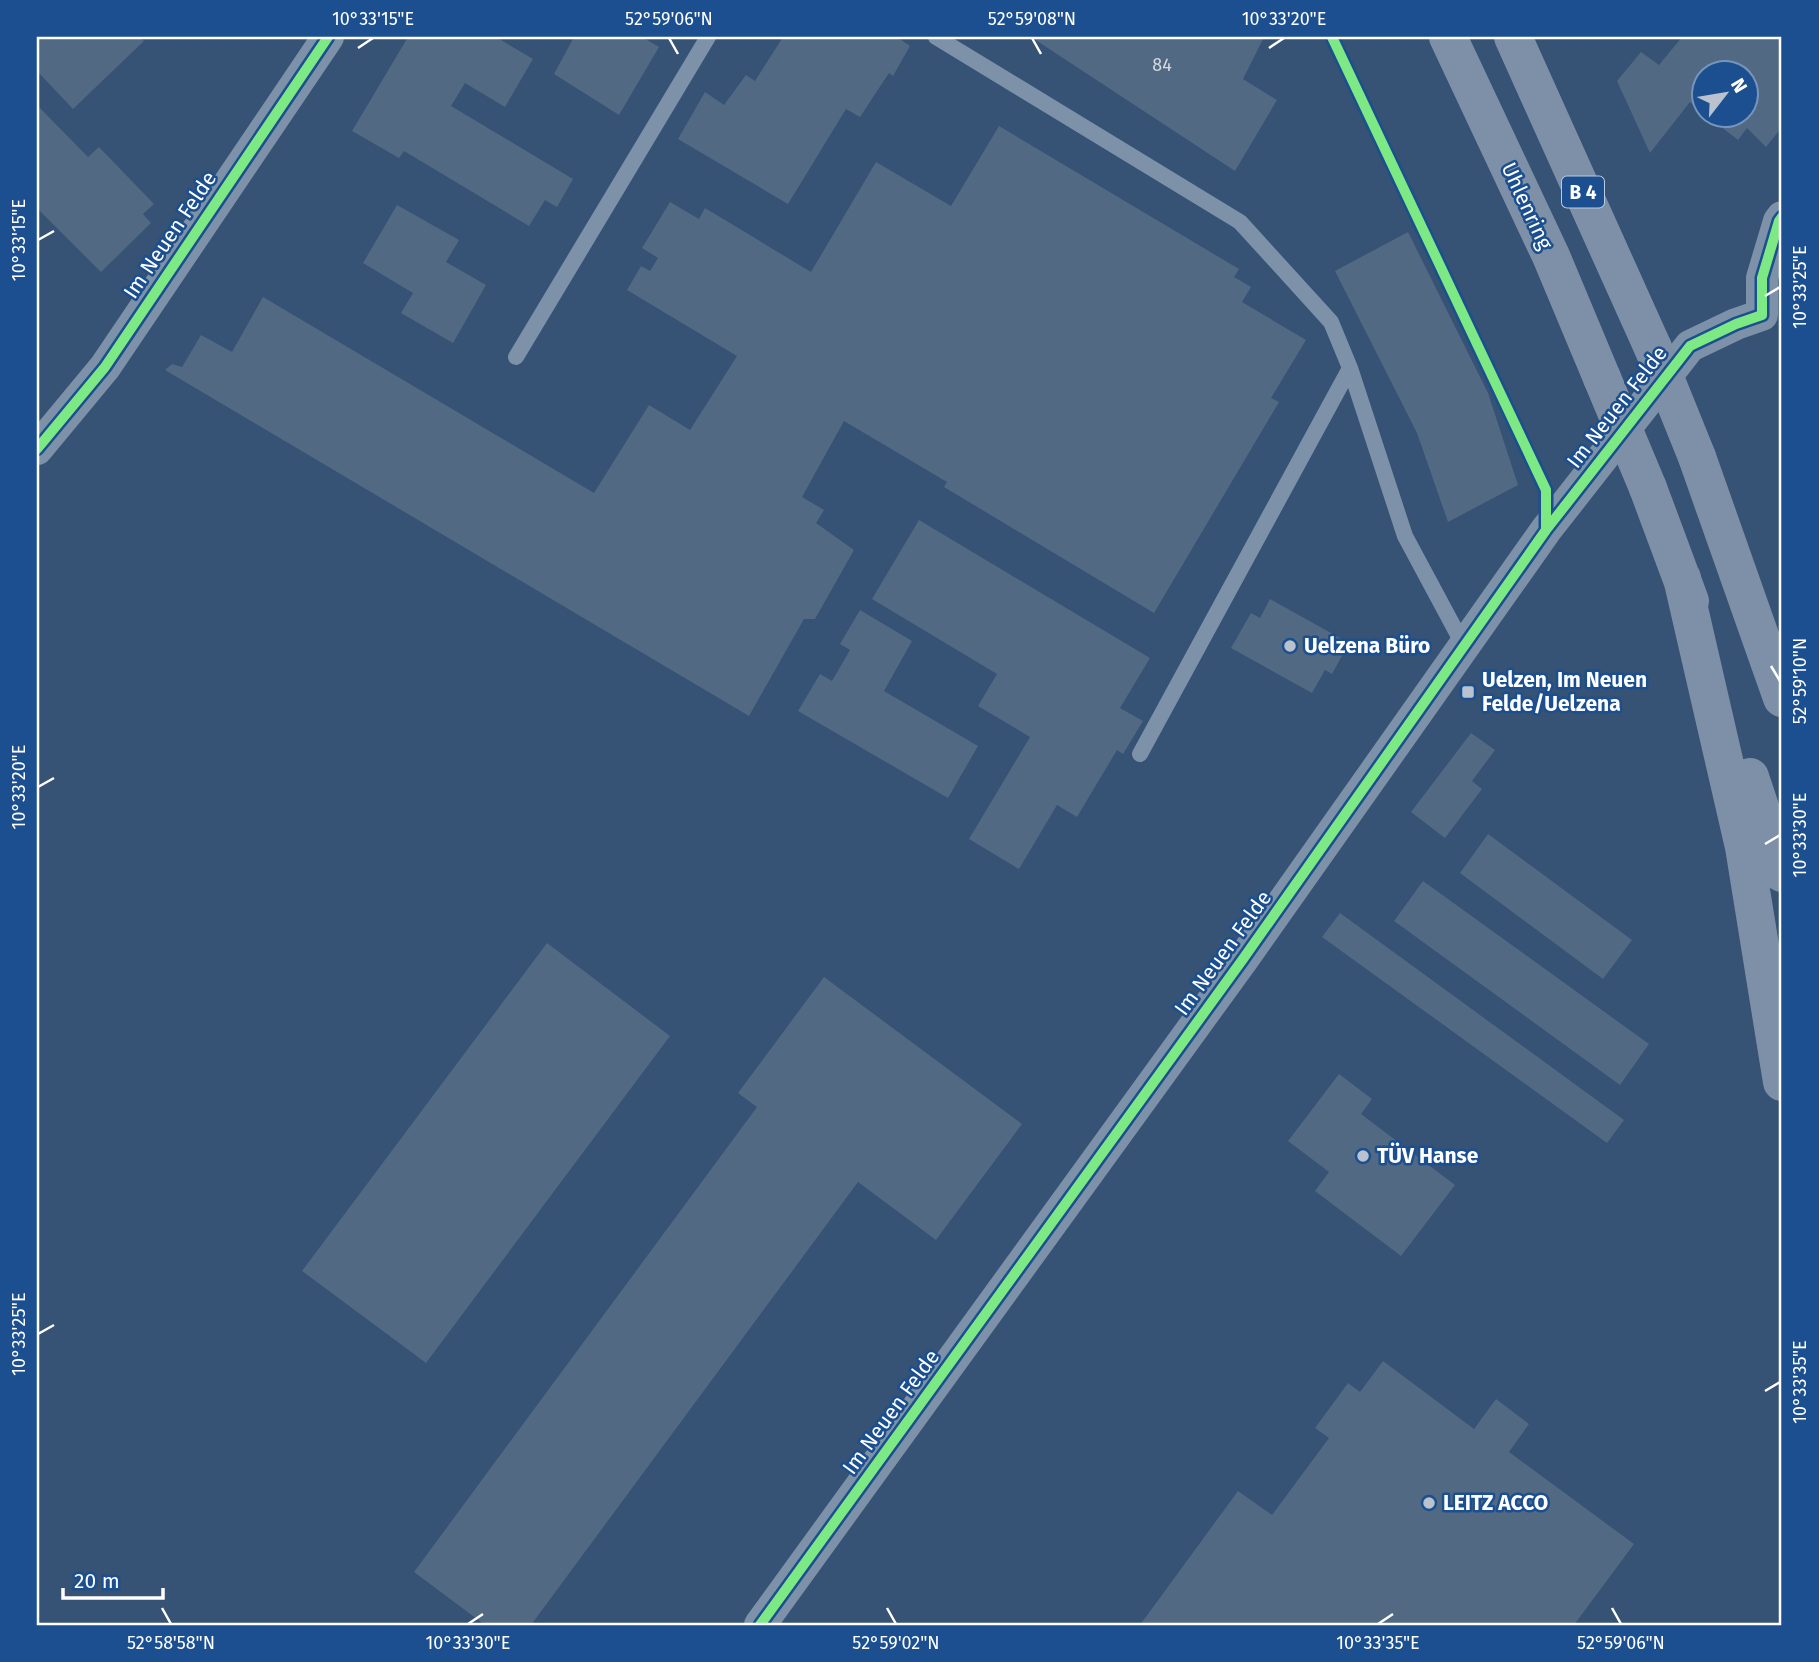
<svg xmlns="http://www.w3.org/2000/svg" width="1819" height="1662" font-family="'Fira Sans',sans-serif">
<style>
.building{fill:#526984}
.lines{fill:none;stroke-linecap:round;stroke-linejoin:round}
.service{stroke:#7d92a8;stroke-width:16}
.minor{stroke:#7d92a8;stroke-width:32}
.trunk{stroke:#7e90a7;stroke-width:38}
.trunk-bridge{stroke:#7e90a7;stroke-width:38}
.cycleway-casing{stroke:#1b4f8f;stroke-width:15}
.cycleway{stroke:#7ce984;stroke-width:10}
.ticks{fill:none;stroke:#fff;stroke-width:2.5}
.poi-dot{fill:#b9c2ce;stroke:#1b4f8f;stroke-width:2.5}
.labels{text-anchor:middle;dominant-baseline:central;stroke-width:5;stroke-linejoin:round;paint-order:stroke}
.number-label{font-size:18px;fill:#d4dae0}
.shield{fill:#1b4f8f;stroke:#bbcadd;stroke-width:2}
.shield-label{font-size:19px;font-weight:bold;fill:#fff}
.street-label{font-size:21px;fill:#fff;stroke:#1b4f8f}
.poi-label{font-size:21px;font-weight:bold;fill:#fff;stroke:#1b4f8f;text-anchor:start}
.neatline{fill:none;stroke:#fff;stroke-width:2.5}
.ticks-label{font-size:18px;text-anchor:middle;fill:#fff}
</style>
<rect width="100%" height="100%" fill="#365274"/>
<path class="building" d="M37,37H140L144,41L73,109L37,71Z
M408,37H496L533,59L505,107L465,83L451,106L573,179L557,207L545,200L529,226L404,151L399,158L352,131Z
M574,37H642L659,47L619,115L554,74Z
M783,37H897L910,46L893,76L889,73L860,117L846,109L788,204L678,139L705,92L724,105L746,75L755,81Z
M1031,37H1264L1243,79L1277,100L1235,171Z
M1682,37H1782V127L1766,147L1747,128L1738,140L1707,116H1745V74H1703V113L1690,102L1650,153L1617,81L1641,52L1659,65Z
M37,105L88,157L99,147L154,204L143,214L151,223L101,272L37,208Z
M999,126L1239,269L1234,277L1251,287L1242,302L1306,340L1271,398L1279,402L1154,613L944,487L947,482L844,421L802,497L824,510L816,523L854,550L815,619H804L749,716L165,370L172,364L182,367L201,335L232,352L263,297L594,493L649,405L690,430L737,356L627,290L641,266L650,271L658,258L642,248L670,202L699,219L705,208L811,272L876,162L951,206Z
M397,205L459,240L446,262L486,285L453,343L401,313L413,293L363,263Z
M1408,232L1488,393L1518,485L1448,522L1417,433L1335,271Z
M919,520L1150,658L1120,708L1143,721L1123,754L1117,750L1077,817L1057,805L1019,869L969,839L1030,737L978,706L997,674L872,599Z
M1270,599L1349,643L1332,674L1325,670L1312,693L1231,648L1251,613L1260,618Z
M860,610L912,641L884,691L978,746L948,798L798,711L820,674L832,681L850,650L840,644Z
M1471,733L1495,750L1472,781L1482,789L1445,838L1411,812Z
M1488,834L1632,940L1603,979L1460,873Z
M1423,881L1649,1044L1620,1085L1394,921Z
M1340,913L1624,1120L1607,1143L1322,937Z
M547,943L670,1036L426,1363L302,1271Z
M824,977L1022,1124L936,1240L858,1182L531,1625H485L414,1572L757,1107L738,1093Z
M1339,1074L1372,1099L1361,1114L1455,1185L1401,1256L1315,1191L1329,1172L1288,1141Z
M1383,1361L1474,1429L1496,1399L1529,1424L1509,1452L1634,1544L1574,1625H1140L1238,1491L1272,1515L1329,1438L1315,1428L1348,1383L1360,1392Z"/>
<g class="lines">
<path class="service" d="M936,37L1240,222L1331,322L1350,368L1405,536L1464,646
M516,357L708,37
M1140,754L1350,368"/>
<path class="minor" d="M37,449L105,367L328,37
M760,1625L1243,959L1546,530L1690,346L1736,324L1762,315V278L1779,221L1782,217"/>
<path class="trunk" d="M1448,37L1551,256L1602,378
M1513,37L1653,348
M1697,457L1782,698
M1648,488L1690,601
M1682,578L1744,847L1782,1082
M1750,777L1782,873"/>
<path class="trunk-bridge" d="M1653,348L1697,457
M1602,378L1648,488"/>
<g class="cycleway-casing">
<path id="cycleway" d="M1332,37L1546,490V530
M37,449L105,367L328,37
M760,1625L1243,959L1546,530L1690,346L1736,324L1762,315V278L1779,221L1782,217"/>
</g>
<use href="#cycleway" class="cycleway"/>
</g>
<path class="ticks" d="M669,38L678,54M1032,38L1041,54M358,48L373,38M1269,48L1284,38M38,240L54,231M1765,296L1780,287M1771,666L1780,681M38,787L54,778M1765,844L1780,835M38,1334L54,1325M1765,1391L1780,1382M162,1608L171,1624M887,1608L896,1624M1612,1608L1621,1624M468,1624L483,1614M1378,1624L1393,1614"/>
<g class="poi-dot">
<circle cx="1290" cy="646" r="7"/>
<rect x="1461" y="685" width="14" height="14" rx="3.5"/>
<circle cx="1363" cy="1156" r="7"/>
<circle cx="1429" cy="1503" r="7"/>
</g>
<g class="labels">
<g class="number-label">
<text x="1162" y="65">84</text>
</g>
<rect class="shield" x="1562" y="176.5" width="42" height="31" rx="5"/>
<g class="shield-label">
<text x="1583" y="192">B 4</text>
</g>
<g class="street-label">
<text transform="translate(1527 206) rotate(65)">Uhlenring</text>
<text transform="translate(170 235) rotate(-56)">Im Neuen Felde</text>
<text transform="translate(1617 407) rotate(-52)">Im Neuen Felde</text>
<text transform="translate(1223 953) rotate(-54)">Im Neuen Felde</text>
<text transform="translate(891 1412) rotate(-54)">Im Neuen Felde</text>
</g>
<g class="poi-label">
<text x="1304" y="646">Uelzena Büro</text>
<text x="1482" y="680">Uelzen, Im Neuen<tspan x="1482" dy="24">Felde/Uelzena</tspan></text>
<text x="1377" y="1156">TÜV Hanse</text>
<text x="1443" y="1503">LEITZ ACCO</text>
</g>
</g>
<rect width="1819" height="1662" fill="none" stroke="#1b4f8f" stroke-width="77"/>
<g transform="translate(1725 94) rotate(59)"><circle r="33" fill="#1b4f8f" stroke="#7695bc" stroke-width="2"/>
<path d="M0-5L12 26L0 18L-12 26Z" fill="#b9c2ce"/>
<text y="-10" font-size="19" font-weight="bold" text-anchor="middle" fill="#ffffff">N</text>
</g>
<path d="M63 1588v10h100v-10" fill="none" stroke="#ffffff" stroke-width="3.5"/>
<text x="74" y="1588" font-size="21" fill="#ffffff" stroke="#1b4f8f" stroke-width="5" paint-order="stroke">20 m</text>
<rect x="38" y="38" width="1742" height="1586" class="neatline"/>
<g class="ticks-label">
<text x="373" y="25">10°33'15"E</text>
<text x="669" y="25">52°59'06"N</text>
<text x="1032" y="25">52°59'08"N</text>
<text x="1284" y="25">10°33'20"E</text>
<text transform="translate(19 240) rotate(-90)" y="6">10°33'15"E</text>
<text transform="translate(1800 287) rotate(-90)" y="6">10°33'25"E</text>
<text transform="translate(1800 681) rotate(-90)" y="6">52°59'10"N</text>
<text transform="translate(19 787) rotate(-90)" y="6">10°33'20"E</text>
<text transform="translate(1800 835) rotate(-90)" y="6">10°33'30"E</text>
<text transform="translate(19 1334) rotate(-90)" y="6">10°33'25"E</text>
<text transform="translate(1800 1382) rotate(-90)" y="6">10°33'35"E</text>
<text x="171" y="1649">52°58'58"N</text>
<text x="468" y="1649">10°33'30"E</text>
<text x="896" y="1649">52°59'02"N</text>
<text x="1378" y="1649">10°33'35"E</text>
<text x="1621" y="1649">52°59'06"N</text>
</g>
</svg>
